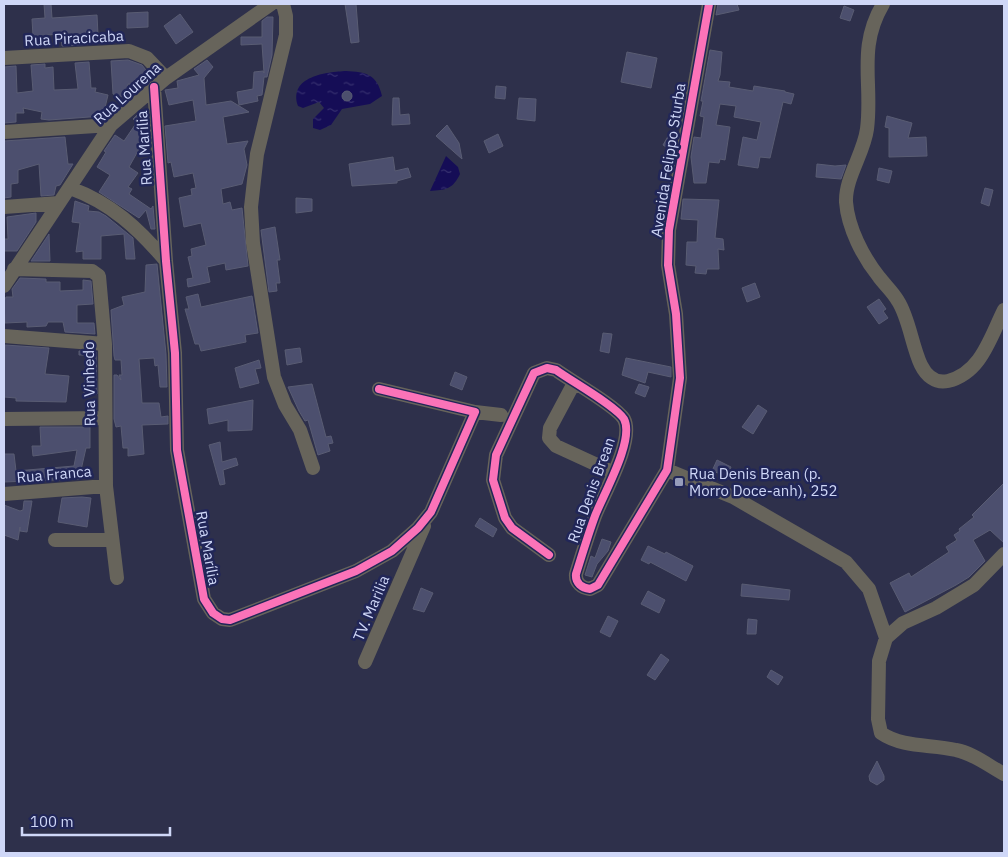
<svg xmlns="http://www.w3.org/2000/svg" width="1008" height="857" font-family="'IBM Plex Sans',sans-serif">
<style>
.water{fill:url(#water-ripples)}
.building{fill:#4c4f6e;stroke:#595c73}
.lines{fill:none;stroke-linecap:round;stroke-linejoin:round}
.minor{stroke:#67645b;stroke-width:14}
.cycleway-casing{stroke:#212658;stroke-width:11}
.cycleway{stroke:#fb73b8;stroke-width:8}
.poi-dot{fill:#979dbb;stroke:#212658;stroke-width:2}
.labels{text-anchor:middle;dominant-baseline:central;stroke-width:5;stroke-linejoin:round;paint-order:stroke}
.street-label{font-size:15px;fill:#cfd7f7;stroke:#212658}
.poi-label{font-size:15px;fill:#cfd7f7;stroke:#212658;text-anchor:start}
</style>
<defs>
<pattern id="water-ripples" width="26" height="14" patternUnits="userSpaceOnUse" patternTransform="scale(1.25)"><rect width="26" height="14" fill="#150d56"/><path d="M2 4q2-2 4 0t4 0M15 11q2-2 4 0t4 0" fill="none" stroke="#36306f"/></pattern>
</defs>
<rect width="100%" height="100%" fill="#2e304b"/>
<path class="water" d="M346,71C366,72 377,74 382,96L370,104L342,109L331,125L320,130L313,128V119L324,108L319,102L303,108L298,106C288,76 327,72 346,71Z
M446,156L458,167L460,174C453,189 446,190 430,191Z"/>
<path class="building" d="M44,4H51L52,18L97,15L98,35L91,36L92,44L62,46L61,34L33,36L32,19L45,18Z
M345,4H356L359,42L351,43Z
M718,4H737L739,10L716,15Z
M844,6L854,10L850,21L840,18Z
M148,12V27L127,28V13Z
M180,14L193,32L176,44L164,26Z
M267,17H273L272,55L267,77H264L262,95L257,96L258,101L239,105L237,92L253,89L254,72L263,71L264,73L262,44L241,45V37H262V21Z
M710,50L722,52L720,75L718,81L730,82L729,87L753,91L754,86L785,91V92L794,94L791,104L783,102L770,158L760,157L758,168L738,165L743,137L757,140L761,122L734,117L736,106L720,104L716,125L730,127L725,160L720,159L719,163L709,162L706,183H694L691,157L694,137L701,138L704,117L700,116L703,101H701Z
M627,52L657,58L651,88L621,82Z
M128,60L142,65L149,74L145,85L128,84L126,98L113,94L111,61Z
M207,60L213,67L204,78L206,105L231,101L249,112L223,117L227,144L248,141L244,149L247,165L242,184L221,189L223,204L230,202L232,210L242,208L248,266L226,270L225,263L207,267L210,282L188,287L187,279L193,278L188,257L192,256L191,249L206,245L201,223L184,227L179,198L192,195L191,189L196,188L193,173L174,177L171,162L168,163L165,126L196,121L193,100L169,105L165,90L178,88L177,81L199,75L194,69Z
M89,62L91,88H96L95,92L108,95L103,116L49,120L41,119L42,112L23,108L24,113H16V122L4,123V67L16,66L17,93L33,91L31,65L45,64V68L53,67L54,90L78,89L75,63Z
M496,86L506,87L505,99L495,98Z
M342 96a5 5 0 1 1 10 0a5 5 0 1 1-10 0Z
M393,98H399L400,115L409,114L410,124L392,125Z
M519,98L536,99L535,121L517,119Z
M139,113L146,118L145,121L148,123V133L129,167L138,173L128,187L132,189L129,194L151,209L153,206L155,229H151L146,210L139,218L99,192L110,175L97,167L106,152L104,151L115,135L124,141L137,122L133,119Z
M887,116L912,123L908,138L926,137L927,156L889,157V128L885,127Z
M447,125L459,143L462,159L436,136Z
M670,133L677,137L671,150L663,145Z
M498,134L503,146L489,153L484,141Z
M65,137L68,164H73L60,185L56,186L54,195L41,196L39,164L18,170V183L11,184V197L4,198V141Z
M393,157L395,171L408,168L411,177L397,181V183L352,186L349,164Z
M817,164L835,166L846,165L841,179L816,177Z
M879,168L892,171L889,183L877,180Z
M985,188L993,190L989,206L981,203Z
M296,198L312,199V211L296,213Z
M683,199L719,200L715,238L723,239L724,250L718,249L719,269H707L706,274L695,273L696,266L686,265L687,242H697L698,220L681,219Z
M75,201L89,206L88,211L99,212L106,216L133,238L135,259H126L124,234L101,236V259H83V251L76,252L80,223L72,222Z
M36,213V222L17,251H4V239H8L7,217Z
M275,227L280,260H277L280,283H276L277,291L269,292L261,230Z
M49,234L50,261H31Z
M157,264L166,354L167,387H160L158,365L155,366L154,358L139,359L142,403H159L161,417L168,416V424L142,425L144,454L128,456V448H123L121,426L116,427L114,419V375H117L121,380L119,375H122L121,360H115L114,356L111,310L124,305L122,297L145,292L146,265Z
M20,278L46,279V282H60V291L83,290V280L91,281L93,304L77,305V323H94L95,334L65,332L63,322H48L46,326L27,327V322L5,323L4,301L6,297H13L12,289Z
M755,283L760,297L747,302L742,288Z
M198,294L201,307L252,296L258,333L245,335L246,342L201,351L199,344H195L185,309H189L186,297Z
M879,299L886,309L883,311L888,318L879,324L867,307Z
M603,333L612,334L609,353L600,351Z
M5,345L49,348L45,374L69,376L66,402L16,401V398L4,397Z
M300,348L302,362L287,365L285,350Z
M79,351L96,352L97,394H84L86,355H79Z
M626,358L671,367V377L648,372L645,383L622,375Z
M259,360L261,368L255,369L259,383L240,388L235,368Z
M455,372L467,377L462,390L450,385Z
M312,384L326,437L331,436L333,443L328,444L330,451L318,455L308,420L305,421L299,411L288,387Z
M639,384L649,387L645,397L635,393Z
M253,400L252,430L228,431V420L209,424L207,409Z
M758,405L767,411L753,434L742,427Z
M40,427H90V448H86L79,479L4,482V454H14L16,471L74,466L77,450L33,456L32,446H41Z
M220,442L222,462L236,458L238,465L223,470L225,484L220,485L209,445Z
M717,460L731,467L727,476L712,471Z
M1004,483V543L990,530L973,540L985,561L969,577L956,585L905,612L890,583L909,573L911,577L949,552L946,547L957,540L954,535L960,531L959,529L974,517L972,515Z
M82,497L91,498L87,527L58,522L62,498Z
M24,501H32L27,532L20,531V527L18,540L4,535V505L20,511L23,510Z
M480,518L497,529L493,537L475,526Z
M602,539L611,542L608,551L597,564L592,577L585,575L591,556L595,558Z
M648,546L665,554L666,552L693,566L686,581L650,562L649,564L641,560Z
M742,584L790,590L789,600L741,596Z
M421,588L433,593L424,612L413,609Z
M648,591L665,600L659,613L641,604Z
M608,616L618,621L610,637L600,632Z
M748,619L757,620L756,634H747Z
M661,654L669,660L655,680L647,675Z
M771,670L783,677L778,685L767,677Z
M877,761L884,776V780L877,785L870,781L869,776Z"/>
<g class="lines">
<path class="minor" d="M283,4L286,16V35L257,154L251,207L253,243L274,377L285,405L300,430L313,468
M883,4C857,48 873,83 867,129C864,153 845,178 846,202C848,228 863,257 879,277C885,285 893,292 898,301C909,318 912,346 921,365C926,375 935,384 948,381C981,373 990,338 1004,310
M4,58L129,51L147,58L166,78
M154,87L166,261L175,353L177,450L204,599L213,613L222,619L230,620L356,571L392,551L418,528L431,512L475,412L379,389
M4,132L111,125
M70,188C111,203 138,228 166,261
M4,207L59,203
M14,269L92,271L99,276L105,344L106,486L117,578
M4,286L111,125L166,78L271,4
M4,336L105,344
M574,383L550,428L549,438L556,446L606,469
M475,412L501,415
M4,419L105,418
M667,470L733,497L846,562L869,589L886,638
M4,494L106,486
M55,540H112
M1004,554L974,585L936,608L903,623L886,638L879,661L878,719L881,733C903,748 931,744 956,750C973,753 989,766 1004,774
M549,555L512,528L505,518L493,480L496,455L534,373L547,368L556,370C571,381 616,406 624,419C635,440 603,495 595,516C588,535 582,555 576,574C575,583 582,588 590,589L598,585L667,470L680,378L676,314L668,265L669,230L709,4
M365,662L424,526"/>
<g class="cycleway-casing">
<path id="cycleway" d="M154,87L166,261L175,353L177,450L204,599L213,613L222,619L230,620L356,571L392,551L418,528L431,512L475,412L379,389
M549,555L512,528L505,518L493,480L496,455L534,373L547,368L556,370C571,381 616,406 624,419C635,440 603,495 595,516C588,535 582,555 576,574C575,583 582,588 590,589L598,585L667,470L680,378L676,314L668,265L669,230L709,4"/>
</g>
<use href="#cycleway" class="cycleway"/>
</g>
<rect class="poi-dot" x="674" y="477" width="10" height="10" rx="2.5"/>
<g class="labels">
<g class="street-label">
<text transform="translate(74 38) rotate(-3)">Rua Piracicaba</text>
<text transform="translate(127 93) rotate(-42)">Rua Lourena</text>
<text transform="translate(144 148) rotate(-94)">Rua Marília</text>
<text transform="translate(668 160) rotate(-81)">Avenida Felippo Sturba</text>
<text transform="translate(89 384) rotate(-91)">Rua Vinhedo</text>
<text transform="translate(54 474) rotate(-5)">Rua Franca</text>
<text transform="translate(591 490) rotate(-70)">Rua Denis Brean</text>
<text transform="translate(208 548) rotate(80)">Rua Marília</text>
<text transform="translate(371 608) rotate(-67)">TV. Marilia</text>
</g>
<g class="poi-label">
<text x="689" y="473">Rua Denis Brean (p.<tspan x="689" dy="17">Morro Doce-anh), 252</tspan></text>
</g>
</g>
<rect width="1008" height="857" fill="none" stroke="#cfd7f7" stroke-width="10"/>
<path d="M22 827v8h148v-8" fill="none" stroke="#cfd7f7" stroke-width="2.5"/>
<text x="30" y="827" font-size="15" fill="#cfd7f7" stroke="#212658" stroke-width="4" paint-order="stroke">100 m</text>
</svg>
